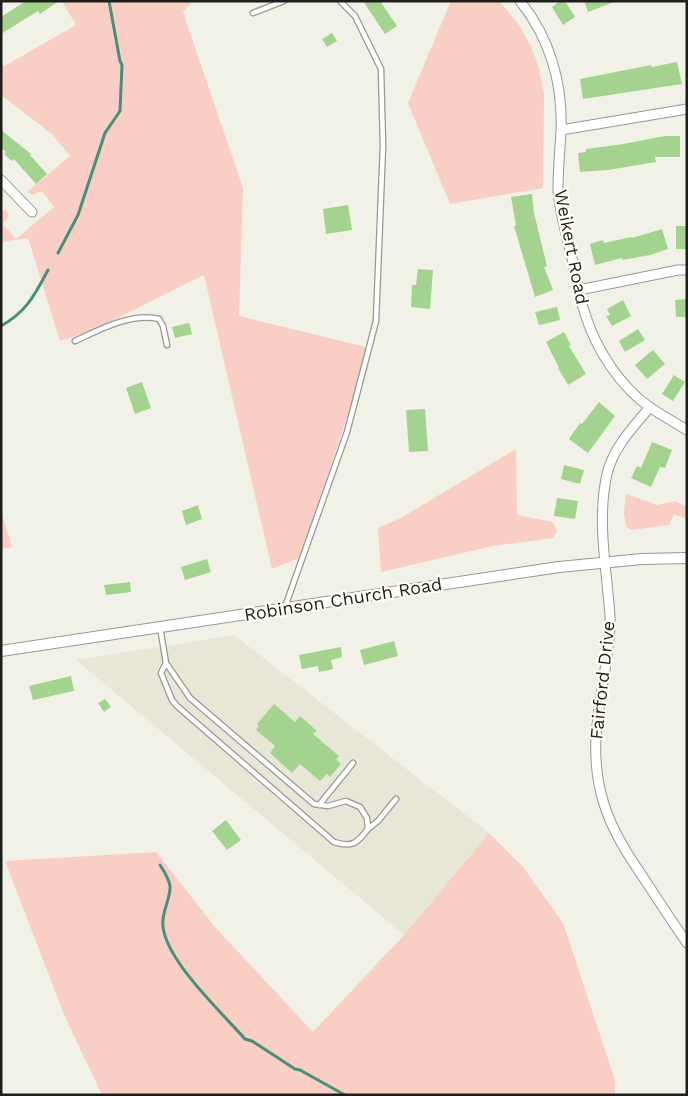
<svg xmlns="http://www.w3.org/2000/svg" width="688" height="1096" font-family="'Work Sans',sans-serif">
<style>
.built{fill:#e8e7d7}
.green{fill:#f9cec4}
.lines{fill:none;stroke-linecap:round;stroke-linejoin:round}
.stream{stroke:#498f7a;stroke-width:3}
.building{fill:#a4d38f}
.service-casing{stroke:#999890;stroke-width:7}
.minor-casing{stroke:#999890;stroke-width:11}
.tertiary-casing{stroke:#999890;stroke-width:12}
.service{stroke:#fff;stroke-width:4.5}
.minor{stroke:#fff;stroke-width:9}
.tertiary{stroke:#fff;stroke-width:10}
.labels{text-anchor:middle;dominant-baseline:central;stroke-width:4.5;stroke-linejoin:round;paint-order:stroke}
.street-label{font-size:18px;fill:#1e1e1b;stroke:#fffef7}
</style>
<rect width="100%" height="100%" fill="#f2f1e8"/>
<path class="built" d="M234,635L489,833L404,935L76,660Z"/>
<path class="green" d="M62,1H193L183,12L243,188L239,316L370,348L300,558L272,569L204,275L87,333L60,341L28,238L1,242V213L6,209L9,216L3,224L16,239L54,207L42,191L33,195L27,192L70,156L52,134L1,95V68L76,25Z
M448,1H499L517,22L530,44L539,68L544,94L543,188L450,204L408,103L450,3Z
M516,449L517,515L553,522L557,532L553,538L493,546L381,572L378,528L401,518Z
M626,494L657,505L675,501L687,507V519L674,514L669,525L631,530L626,526L624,513Z
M1,511L12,547L1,549Z
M489,833L523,867L563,923L615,1080V1095H102L65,1017L5,861L156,852L215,927L313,1032L404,935Z"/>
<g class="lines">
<path class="stream" d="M58,253L78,215L105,133L120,111L122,65L120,61L109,1
M1,326C27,311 34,296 48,270
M160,865C164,871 169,879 170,886C171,900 159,915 164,932C172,966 221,1012 245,1039L252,1041L295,1069L300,1070L345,1095"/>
</g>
<path class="building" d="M26,1H59L40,14L38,11L1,34V17Z
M363,1H380L397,26L385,34Z
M560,1H565L575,17L563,25L552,7Z
M584,1H614V2L588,12Z
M332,33L337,41L327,47L322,39Z
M677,62L682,84L583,99L580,79L651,65L652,67Z
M1,130L31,154L30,155L47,174L36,184L14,159L12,161L4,154L6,152L1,148Z
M665,136H680V157H655L656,162L608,170L580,172L578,153L586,152V149L623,144Z
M532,194L534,213L547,266L544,267L553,290L535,297L514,226L516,225L511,197Z
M348,205L352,230L326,234L323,209Z
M676,226H687V249H676Z
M662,229L668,249L650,255L622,260V258L595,265L590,244L603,240L604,243L631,237L632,238Z
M418,269L433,270L430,309L411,307L412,285H416Z
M687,299V317H676L675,300Z
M623,300L631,316L612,326L606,316L610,315L607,309Z
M557,307L560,320L539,325L535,312Z
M189,323L192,334L175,338L172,327Z
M638,329L645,340L625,352L619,341Z
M564,332L571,345L569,346L586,374L568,385L558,368H559L546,342Z
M653,350L665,364L647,379L635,365Z
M674,375L685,382L673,401L662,394Z
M142,382L151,408L135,414L126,388Z
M599,402L615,416L588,453L569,439L580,423L582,424Z
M425,409L428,451L409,452L406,410Z
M652,442L672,450L665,468L660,467L651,487L631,478L637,466L641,468Z
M564,465L584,470L580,484L561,479Z
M557,498L578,501L575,519L554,516Z
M198,505L202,519L186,525L182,511Z
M207,559L211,572L185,580L181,567Z
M130,582L131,592L106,595L104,585Z
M394,641L398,656L364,665L360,650Z
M341,647L342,657L331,660L333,669L319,672L318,666L302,669L299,655Z
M71,676L74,691L33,700L29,686Z
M105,699L111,707L104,712L98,703Z
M274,704L295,722L300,716L317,731L313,734L339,756L336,759L341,764L330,777L327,774L320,781L300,764L292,773L270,753L275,746L256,730L259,726L257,724Z
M226,820L241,840L227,850L212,831Z"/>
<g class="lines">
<g class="service-casing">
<path id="service" d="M253,13L284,1
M75,341C99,330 132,312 159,319L163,326L167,345
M285,607L347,432L376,321L383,146L381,69L355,16L340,1
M160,627L166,663L190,698L314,804L328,806L346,801L360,807L367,818L368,829C357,843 353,848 334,842L177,706L172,700L161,673L166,663
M319,805L353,763
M368,829L378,821L396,799"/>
</g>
<g class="minor-casing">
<path id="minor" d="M520,1C550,38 563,84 561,131C560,150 558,169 558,188C559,212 567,236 572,258C576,277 579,296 585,314C596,349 620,387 651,408C663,416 675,423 687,430
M561,130L687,109
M1,180L32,212
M579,290L678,270H687
M650,407C633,427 613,448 607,474C599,510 603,546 607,583C608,598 611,613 610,628C606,690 584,741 604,804C613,833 630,858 647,883C660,903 673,923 687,943"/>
</g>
<g class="tertiary-casing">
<path id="tertiary" d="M1,651L559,567L642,559L687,558"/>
</g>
<use href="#service" class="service"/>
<use href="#minor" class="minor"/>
<use href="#tertiary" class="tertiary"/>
</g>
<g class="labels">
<g class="street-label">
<text transform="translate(572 247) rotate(79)">Weikert Road</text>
<text transform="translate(343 599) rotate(-9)">Robinson Church Road</text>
<text transform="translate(602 680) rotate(-84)">Fairford Drive</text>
</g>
</g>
<rect width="688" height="1096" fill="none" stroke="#1e1e1b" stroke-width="5"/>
</svg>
